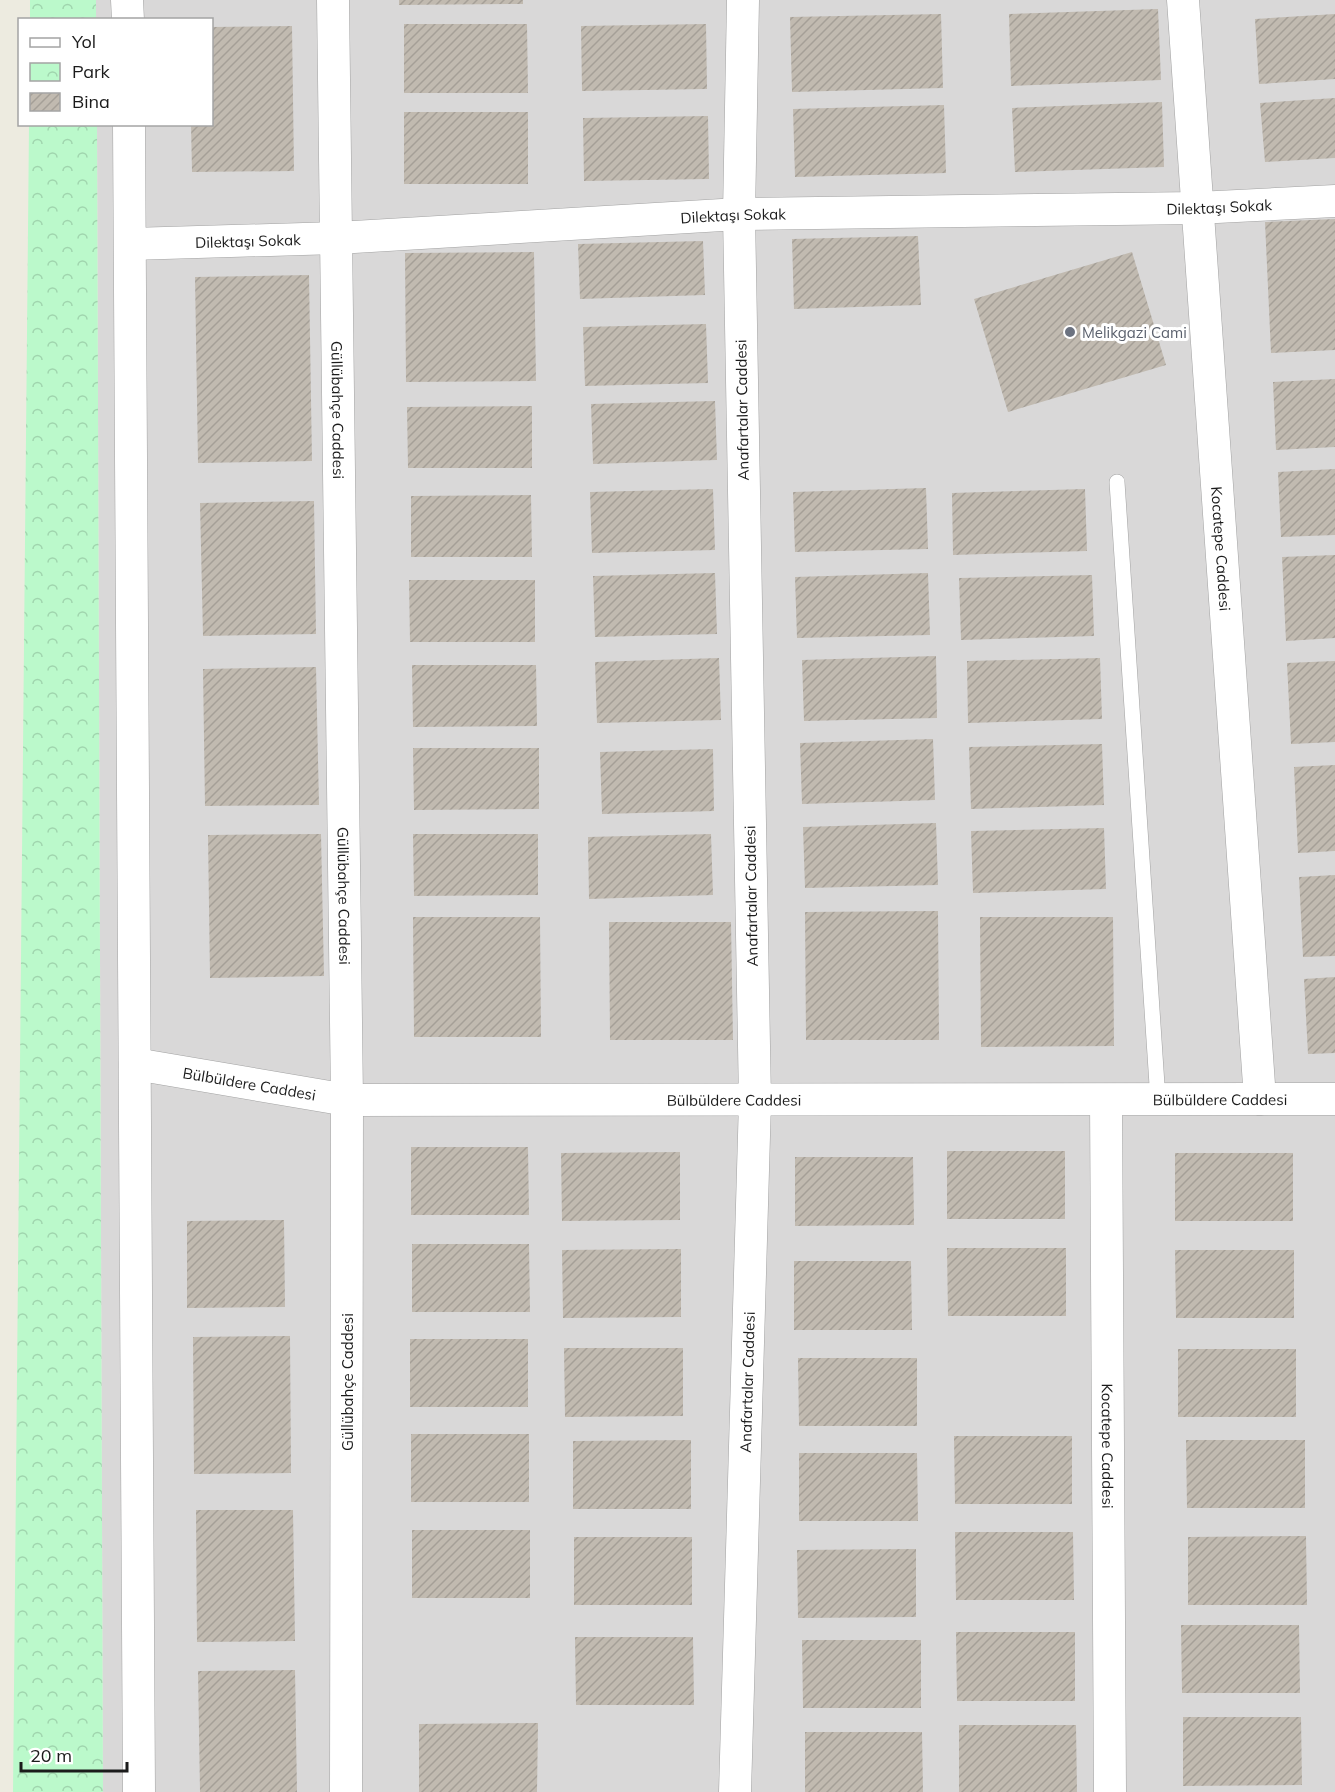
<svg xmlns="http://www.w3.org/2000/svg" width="1335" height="1792" font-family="Mulish,sans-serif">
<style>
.residential{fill:#d9d8d8}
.park{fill:url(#park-crowns)}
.building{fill:url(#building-hatch)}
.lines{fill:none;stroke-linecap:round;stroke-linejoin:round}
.service-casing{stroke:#a2a2a2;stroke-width:16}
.minor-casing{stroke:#a2a2a2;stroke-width:33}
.service{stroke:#fff;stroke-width:15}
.minor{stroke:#fff;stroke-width:32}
.worship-dot{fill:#6b7280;stroke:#fff;stroke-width:2}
.labels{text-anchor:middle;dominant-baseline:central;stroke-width:6;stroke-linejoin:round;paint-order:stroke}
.street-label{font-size:15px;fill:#1b1b1b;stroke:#fff}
.worship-label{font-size:15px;fill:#5b616d;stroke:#fff;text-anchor:start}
</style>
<defs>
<pattern id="park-crowns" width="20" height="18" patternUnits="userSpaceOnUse" patternTransform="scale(1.5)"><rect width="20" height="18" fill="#bbf9cb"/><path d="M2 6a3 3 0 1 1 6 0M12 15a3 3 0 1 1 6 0" fill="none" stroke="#a0d5ae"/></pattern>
<pattern id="building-hatch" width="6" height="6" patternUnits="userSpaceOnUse" patternTransform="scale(1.5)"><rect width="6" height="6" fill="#c1bab0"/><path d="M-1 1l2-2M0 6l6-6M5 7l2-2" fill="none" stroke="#a59f97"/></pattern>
</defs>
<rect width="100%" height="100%" fill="#edebe0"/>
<path class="residential" d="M96,0H1335V1792H103L97,125L212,124V20L96,19Z"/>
<path class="park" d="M30,0H96V19H30Z
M29,125H97L103,1792H13Z"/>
<path class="building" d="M399,0H523V4L399,5Z
M1158,9L1161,80L1011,86L1009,14Z
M941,14L943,88L792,92L790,17Z
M1335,14V79L1259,84L1255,19Z
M404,24H527L528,93H404Z
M706,24L707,89L582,91L581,26Z
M292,26L294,171L192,172L191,124H212V27Z
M1335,98V158L1265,162L1260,103Z
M1162,102L1164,167L1015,172L1012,108Z
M944,105L946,173L795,177L793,109Z
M404,112H528V184H404Z
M708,116L709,179L584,181L583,118Z
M1335,219V350L1271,353L1265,222Z
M918,236L921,305L794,309L792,239Z
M703,241L705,295L580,299L578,244Z
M534,252L536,381L406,382L405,253Z
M1132,252L1166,365L1008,412L974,299Z
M309,275L312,461L198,463L195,277Z
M706,324L708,383L585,386L583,327Z
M1335,379V447L1276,450L1273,382Z
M715,401L717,460L593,464L591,404Z
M532,406V468H408L407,407Z
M1335,469V535L1281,537L1278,472Z
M926,488L928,549L795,552L793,492Z
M713,489L715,550L592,553L590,492Z
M1085,489L1087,551L953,555L952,493Z
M531,495L532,557H411V496Z
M314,501L316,634L203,636L200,503Z
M1335,555V638L1286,641L1282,557Z
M715,573L717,634L595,637L593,576Z
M928,573L930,635L797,638L795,577Z
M1092,575L1094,636L961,640L959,578Z
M409,580H535V642H410Z
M936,656L937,718L804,721L802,660Z
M719,658L721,720L597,723L595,662Z
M1100,658L1102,719L968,723L967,661Z
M1335,661V742L1291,744L1287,663Z
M412,665H536L537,726L413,727Z
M316,667L319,805L205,806L203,669Z
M933,739L935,800L802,804L800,743Z
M1102,744L1104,805L971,809L969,747Z
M413,748H539V809L414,810Z
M713,749L714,811L602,814L600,752Z
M1335,765V851L1298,853L1294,767Z
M936,823L938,885L805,888L803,827Z
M1104,828L1106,889L973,893L971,831Z
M321,834L324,976L210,978L208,835Z
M413,834H538V895L414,896Z
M711,834L713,895L589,899L588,837Z
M1335,875V956L1303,957L1299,877Z
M938,911L939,1040H806L805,912Z
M413,917H540L541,1037H414Z
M980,917H1113L1114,1046L981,1047Z
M609,922H731L733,1040H610Z
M1335,977V1053L1308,1054L1304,979Z
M411,1147H528L529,1215H411Z
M947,1151H1065V1219H947Z
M680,1152V1220L562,1221L561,1153Z
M1175,1153H1293V1221H1175Z
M795,1157H913L914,1225L795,1226Z
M284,1220L285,1307L187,1308V1221Z
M412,1244H529L530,1312H412Z
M947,1248H1066V1316H948Z
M681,1249V1317L563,1318L562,1250Z
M1175,1250H1294V1318H1176Z
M794,1261H911L912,1330H794Z
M290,1336L291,1473L194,1474L193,1337Z
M410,1339H528V1407H410Z
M564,1348H683V1416L565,1417Z
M1178,1349H1296V1417H1178Z
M798,1358H917V1426H799Z
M411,1434H529V1502H411Z
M954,1436H1072V1504H955Z
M691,1440V1509H573V1441Z
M1186,1440H1305V1508H1187Z
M799,1453H917L918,1521H799Z
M196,1510H293L295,1641L197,1642Z
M412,1530H530V1598H412Z
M955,1532H1073L1074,1600H956Z
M1306,1536L1307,1605H1188V1537Z
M574,1537H692V1605H574Z
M916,1549V1617L798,1618L797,1550Z
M1181,1625H1299L1300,1693H1182Z
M956,1632H1075V1701H957Z
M575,1637H693L694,1705H576Z
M802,1640H921V1708H803Z
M295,1670L297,1792H200L198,1671Z
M1183,1717H1301L1302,1785L1183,1786Z
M538,1723L537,1792H419V1724Z
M959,1725H1076L1077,1792H959Z
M805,1732H922L923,1792H805Z"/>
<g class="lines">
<g class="service-casing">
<path id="service" d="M1117,482L1158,1100"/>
</g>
<g class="minor-casing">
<g id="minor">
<path d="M127,0L128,20"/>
<path id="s1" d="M333,0L347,1100L346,1792"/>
<path id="s2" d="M1183,0L1260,1099"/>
<path d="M129,124L139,1792"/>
<path id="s3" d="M131,244L337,238L739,214L1197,208L1335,201"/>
<path id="s4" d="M135,1064L347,1100L1335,1099"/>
<path id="s5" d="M1106,1100L1110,1792"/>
<path id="s6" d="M735,1792L755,1101L739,214L743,0"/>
</g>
</g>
<use href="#service" class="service"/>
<use href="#minor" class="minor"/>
</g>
<circle class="worship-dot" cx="1070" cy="332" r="6"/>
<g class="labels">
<g class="street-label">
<text stroke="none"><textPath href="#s3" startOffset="1089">Dilektaşı Sokak</textPath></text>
<text stroke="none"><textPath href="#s3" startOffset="603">Dilektaşı Sokak</textPath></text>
<text stroke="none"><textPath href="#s3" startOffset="117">Dilektaşı Sokak</textPath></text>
<text stroke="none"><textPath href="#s1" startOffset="410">Güllübahçe Caddesi</textPath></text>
<text transform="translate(742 410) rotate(-91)">Anafartalar Caddesi</text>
<text stroke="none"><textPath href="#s2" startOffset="550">Kocatepe Caddesi</textPath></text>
<text stroke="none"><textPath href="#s1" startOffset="896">Güllübahçe Caddesi</textPath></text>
<text transform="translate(751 896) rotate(-91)">Anafartalar Caddesi</text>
<text stroke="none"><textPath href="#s4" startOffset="116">Bülbüldere Caddesi</textPath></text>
<text stroke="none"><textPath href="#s4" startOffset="1088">Bülbüldere Caddesi</textPath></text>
<text stroke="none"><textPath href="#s4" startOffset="602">Bülbüldere Caddesi</textPath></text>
<text transform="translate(347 1382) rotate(-90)">Güllübahçe Caddesi</text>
<text stroke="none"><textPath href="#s6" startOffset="410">Anafartalar Caddesi</textPath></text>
<text stroke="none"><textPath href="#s5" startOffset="346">Kocatepe Caddesi</textPath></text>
</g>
<g class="worship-label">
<text x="1082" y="332">Melikgazi Cami</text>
</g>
</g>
<rect x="18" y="18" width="195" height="108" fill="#ffffff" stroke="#a4a4a4" stroke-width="1.5"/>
<rect x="30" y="38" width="30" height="9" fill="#ffffff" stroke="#a4a4a4" stroke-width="1.5"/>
<text x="72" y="48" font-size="18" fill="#1b1b1b">Yol</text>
<rect x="30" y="63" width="30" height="18" fill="url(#park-crowns)" stroke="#a4a4a4" stroke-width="1.5"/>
<text x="72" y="78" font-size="18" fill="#1b1b1b">Park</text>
<rect x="30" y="93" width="30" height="18" fill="url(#building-hatch)" stroke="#a4a4a4" stroke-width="1.5"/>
<text x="72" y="108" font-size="18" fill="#1b1b1b">Bina</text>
<path d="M21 1762v9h106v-9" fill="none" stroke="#1b1b1b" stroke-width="3"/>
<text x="30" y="1762" font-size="18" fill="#1b1b1b" stroke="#ffffff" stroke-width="4.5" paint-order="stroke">20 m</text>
</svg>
